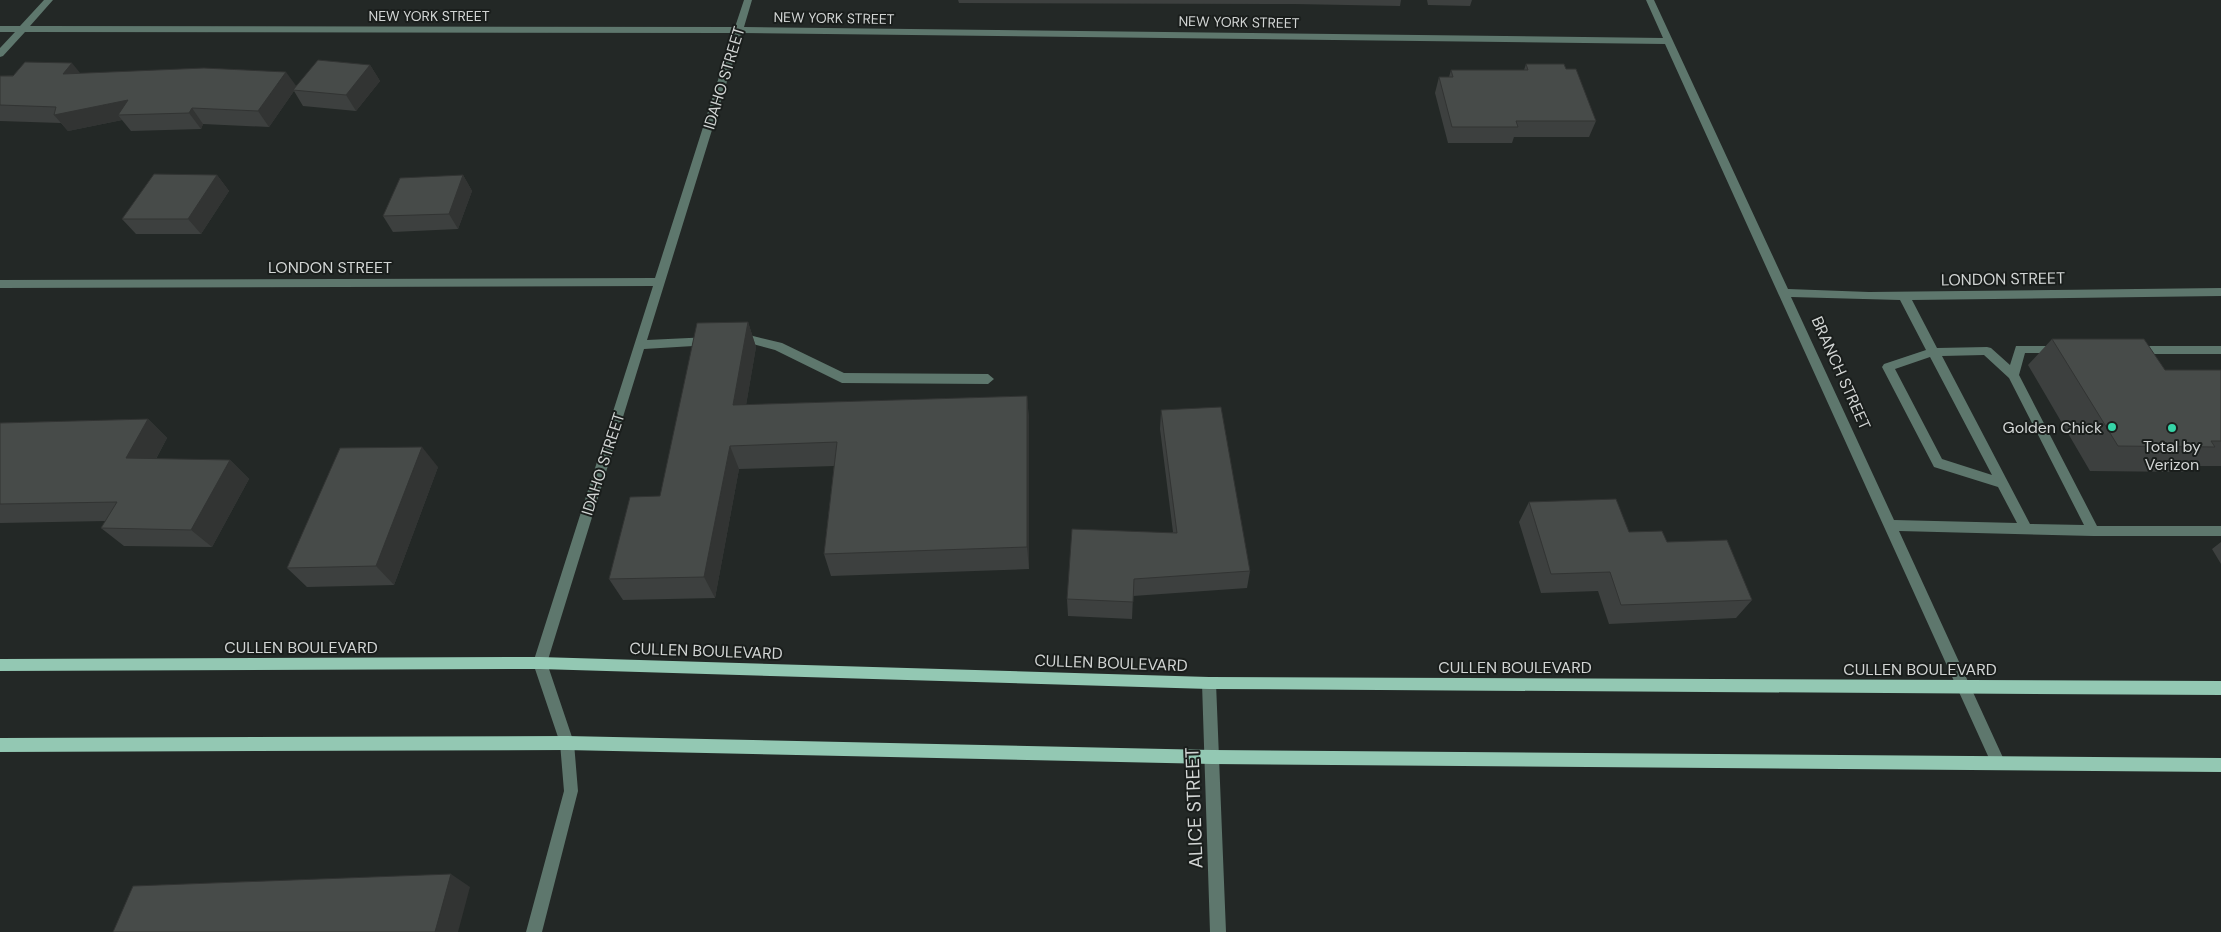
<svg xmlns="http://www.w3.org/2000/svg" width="2221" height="932" font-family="'DM Sans',sans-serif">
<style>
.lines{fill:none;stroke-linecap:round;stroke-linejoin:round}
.minor{fill:#5e776d;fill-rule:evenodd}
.major{fill:#93c8b3;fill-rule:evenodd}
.wall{fill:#3d403f}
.shaded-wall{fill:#323433}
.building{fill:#474b49;stroke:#323433}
.poi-dot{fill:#36d4a7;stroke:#1a1e1c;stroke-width:2}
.labels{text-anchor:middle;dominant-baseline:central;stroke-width:4;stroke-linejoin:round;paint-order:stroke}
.far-street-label{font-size:14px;fill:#d2d5d4;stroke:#1a1e1c}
.street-label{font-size:16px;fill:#d2d5d4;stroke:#1a1e1c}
.poi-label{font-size:16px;fill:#d2d5d4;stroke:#1a1e1c;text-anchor:end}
.near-street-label{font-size:19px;fill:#d2d5d4;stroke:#1a1e1c}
</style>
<rect width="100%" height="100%" fill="#232826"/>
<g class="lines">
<path class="minor" d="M44,0H53L30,26L735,27L744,0H752L744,27L1663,38L1646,0H1654L1788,289L1869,292L2221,288V296L1912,300L1937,348L1987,347L1991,348L2010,365L2016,346H2063L2065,349L2063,352L2059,353H2025L2019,375L2097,526H2221V536H2093L1899,531L2005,762L2003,767L1998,769L1993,767L1665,44L742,33L647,340L710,337L716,341L710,345L644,349L547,663L574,743L578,791L542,932H526L564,791L560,743L533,663L653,286L0,288V280L655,278L733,33L25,32L3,56L0,57V48L15,32H0V26H20ZM1791,297L1900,300L1926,350L1884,364L1882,367L1934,467L1998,487L2017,523L1894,520ZM1984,355L2009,378L2084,525L2030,524L1942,356ZM1930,357L1992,475L1942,459L1895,369Z
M749,335L782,343L844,373L988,374L994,379L988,384L842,383L775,350L749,343L738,344L732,340L734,337Z
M2136,346H2221V354H2136L2130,350Z
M1209,677L1214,678L1216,683L1226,932H1210L1202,683L1204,678Z"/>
<path class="major" d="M540,657L1209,677L2221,681V695L1209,689L540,669L0,671V659Z
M567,736L1212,750L2221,758V772L1212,764L567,750L0,752V738Z"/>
</g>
<path class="wall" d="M958,0H1401L1400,6L1294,4L959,3Z
M1427,0H1472L1470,6L1428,5Z
M1526,64L1566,69L1596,121L1589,137H1514L1512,143H1448L1435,93L1439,77H1449L1451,70H1524Z
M370,65L380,81L356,111L303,106L294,91L269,127L203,124L201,129L131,131L122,120L68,131L61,123L0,121V76L80,73L296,86Z
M217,175L229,191L201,234H136L122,219Z
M463,175L472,191L458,229L393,232L383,216Z
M748,322L756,347L746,405L1027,396L1029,420V569L831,576L824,554L834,466L739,469L715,598L623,600L609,579L660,496Z
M2052,339L2165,370H2221V466H2192L2185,472L2090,471L2028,365Z
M1161,410L1250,571L1247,588L1133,596L1132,619L1068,616L1067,599L1173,532L1160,429Z
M148,419L167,438L156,459L230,460L249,479L212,547L124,546L101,528L106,521L0,523V423Z
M438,467L394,585L307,587L287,568Z
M1529,502L1629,532L1667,542L1752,600L1736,618L1609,624L1598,591L1541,593L1519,522Z
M2221,542V564L2212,549Z"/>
<path class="shaded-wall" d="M72,63L85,79L63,74Z
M370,65L380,81L356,111L346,95Z
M286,72L297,87L293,90L294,91L269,127L258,111Z
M128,100L118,115L122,120L68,131L54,115Z
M192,108L203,124L201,129L189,113Z
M217,175L229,191L201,234L188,219Z
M463,175L472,191L458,229L449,214Z
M748,322L756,347L742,429L733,405Z
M1027,396L1029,420V569L1027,547Z
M148,419L167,438L146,477L126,458Z
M730,446L739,469L715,598L704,577Z
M422,447L438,467L394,585L376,566Z
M230,460L249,479L212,547L191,530Z
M451,874L470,887L458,932H435Z"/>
<path class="building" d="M318,60L370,65L346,95L293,90Z
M25,62L72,63L63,74L204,68L286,72L258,111L192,108L189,113L118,115L128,100L54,115L56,107L0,105V76H13Z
M1526,64H1564L1566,69H1576L1596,121H1516L1518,127H1452L1439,77H1453L1451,70H1528Z
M154,174L217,175L188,219H122Z
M463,175L449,214L383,216L400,178Z
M748,322L733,405L1027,396V547L824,554L837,442L730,446L704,577L609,579L630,497L660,496L697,323Z
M2052,339H2144L2165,370H2221V441H2211L2215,447L2118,446Z
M1221,407L1250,571L1134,579L1133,602L1067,599L1072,529L1177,533L1161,410Z
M148,419L126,458L230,460L191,530L101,528L117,502L0,504V423Z
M422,447L376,566L287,568L340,448Z
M1616,499L1629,532L1662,531L1667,542L1727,540L1752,600L1621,605L1610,572L1551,574L1529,502Z
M451,874L435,932H113L133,886Z"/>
<g class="poi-dot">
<circle cx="2112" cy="427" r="5"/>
<circle cx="2172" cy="428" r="5"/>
</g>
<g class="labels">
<g class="far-street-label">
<text x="429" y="16">NEW YORK STREET</text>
<text transform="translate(834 18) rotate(1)">NEW YORK STREET</text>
<text transform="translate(1239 22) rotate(1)">NEW YORK STREET</text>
</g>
<g class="street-label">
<text transform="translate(724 78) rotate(-73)">IDAHO STREET</text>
<text x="330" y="267">LONDON STREET</text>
<text transform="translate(2003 279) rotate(-1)">LONDON STREET</text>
<text transform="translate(1841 373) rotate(66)">BRANCH STREET</text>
<text transform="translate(603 464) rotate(-72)">IDAHO STREET</text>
<text x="301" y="647">CULLEN BOULEVARD</text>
<text transform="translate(706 651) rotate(2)">CULLEN BOULEVARD</text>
<text transform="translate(1111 663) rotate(2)">CULLEN BOULEVARD</text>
<text x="1515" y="667">CULLEN BOULEVARD</text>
<text x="1920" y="669">CULLEN BOULEVARD</text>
</g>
<g class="poi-label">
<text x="2102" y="427">Golden Chick</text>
<text x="2172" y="446" text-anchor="middle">Total by<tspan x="2172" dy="18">Verizon</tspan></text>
</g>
<g class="near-street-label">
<text transform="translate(1194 808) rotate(-92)">ALICE STREET</text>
</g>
</g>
</svg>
